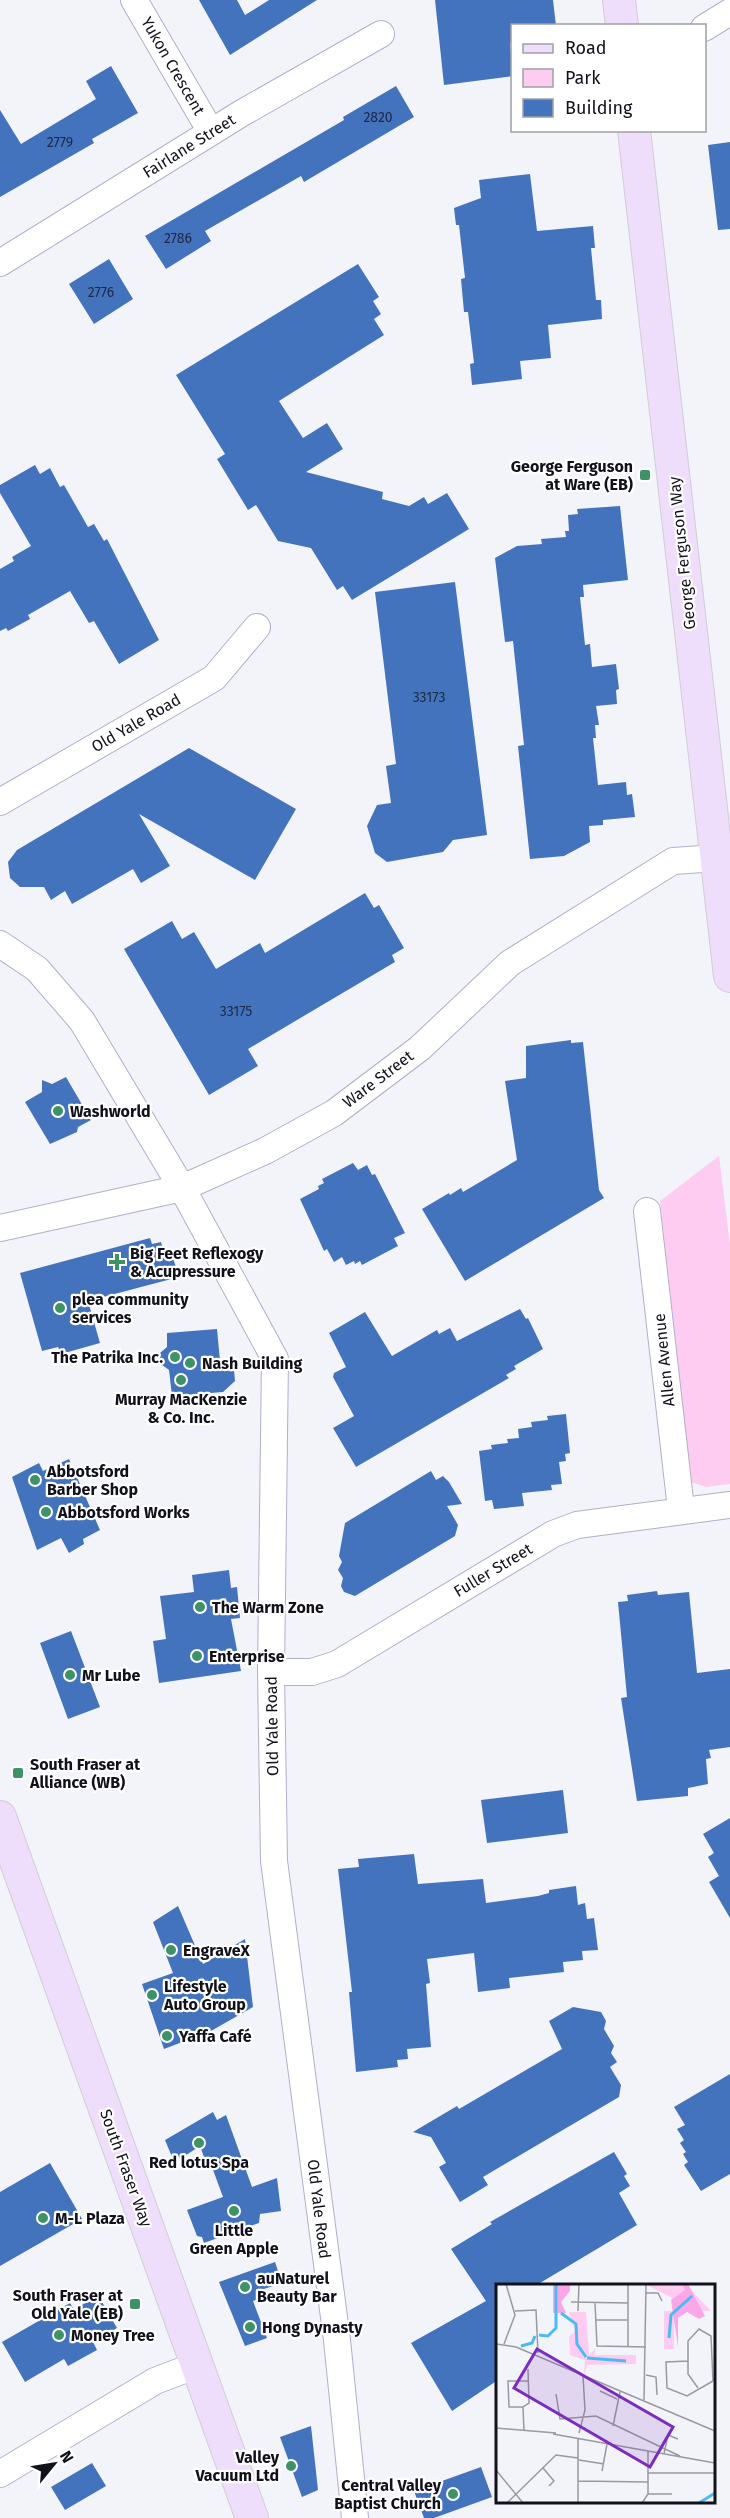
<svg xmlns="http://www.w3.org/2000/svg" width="730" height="2518" font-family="'Fira Sans',sans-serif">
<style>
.green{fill:#fecbf1}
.building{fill:#4373bd}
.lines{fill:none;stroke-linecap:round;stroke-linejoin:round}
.minor-casing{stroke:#afafcd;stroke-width:28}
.major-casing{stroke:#cfcfd1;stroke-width:34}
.minor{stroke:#fff;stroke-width:26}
.major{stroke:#eeddfb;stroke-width:32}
.poi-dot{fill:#3d9266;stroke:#fff;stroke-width:2}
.labels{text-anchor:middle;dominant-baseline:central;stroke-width:4.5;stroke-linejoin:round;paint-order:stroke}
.number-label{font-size:14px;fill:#1e2a44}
.street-label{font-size:16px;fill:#11111b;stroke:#fff}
.poi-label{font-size:16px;font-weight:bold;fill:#11111b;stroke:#fff;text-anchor:start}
.inset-river{fill:none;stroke:#4cbbf2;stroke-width:3}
.inset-road{fill:none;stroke:#9999a1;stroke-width:1.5}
.view{fill:#7b2cbf;fill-opacity:0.15;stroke:#7b2cbf;stroke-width:3}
.inset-edge{fill:none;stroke:#11111b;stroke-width:3}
</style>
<rect width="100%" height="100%" fill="#f3f4fa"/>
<path class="green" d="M719,1156L730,1245V1484L706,1487L691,1482L660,1201Z"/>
<path class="building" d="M199,0H237L245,15L269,0H317L230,55Z
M435,0H553L556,26H513V43H510L513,76L444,85Z
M111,66L138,113L92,139L94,143L0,197V110L21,144L96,99L86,81Z
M396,86L414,117L304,182L301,176L205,231L211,241L166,269L145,236L344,120L343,117Z
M730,142V229L718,230L708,145Z
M530,174L537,231L593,226L595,248H591L596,300H601L602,319L548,325L551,358L520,361L522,379L472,385L470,364L474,363L468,312H464L461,279L465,278L459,225H456L454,208L481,198L479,180Z
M109,259L133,299L94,324L69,284Z
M358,264L379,297L373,301L381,314L374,319L384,335L279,401L303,438L327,423L343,449L306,472L383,492L382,499L409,506L424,497L428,504L447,493L469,529L352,600L343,586L337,590L311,548L278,541L256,505L248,510L217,459L225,454L176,375Z
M35,465L40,474L50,468L60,487L64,485L88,527L94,524L104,541L107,539L159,640L119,664L94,621L89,623L70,591L28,615L30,619L8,631L6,628L0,631V569L14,561L12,557L31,546L0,493V485Z
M620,506L628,580L583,585L584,597H580L585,645L590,644L592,667L616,664L619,689L616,690L617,704L596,706L599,725H595L596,738H593L598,785L626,782L627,795L632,794L635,817L603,820V825L589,826L590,842L564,856L530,859L518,746L524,745L513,641L505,642L495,558L517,546L542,544L541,539L566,537L565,531H569L568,515L578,514L577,509Z
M455,582L487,835L453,840L443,852L387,862L375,853L367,826L377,805L391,803L386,766L396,764L375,592Z
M189,748L296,809L255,880L139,814L170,866L141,883L133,869L72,904L65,891L51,900L44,887H20L10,878L8,862L17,850Z
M365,893L374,908L379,905L404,948L392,955L395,962L248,1049L258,1066L209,1095L124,949L172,921L182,939L194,932L216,969L260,943L265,953Z
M571,1040V1043L583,1042L599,1190L604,1198L465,1281L422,1209L449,1193L450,1195L461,1188L463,1192L517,1160L505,1081L526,1078V1046Z
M66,1077L91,1120L78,1127L77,1132L50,1144L25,1102L42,1092V1080L52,1084Z
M353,1163L358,1170L367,1165L372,1175L375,1174L405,1233L394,1238L398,1246L362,1265L360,1261L355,1264L354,1261L346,1265L342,1257L334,1262L327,1249L324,1251L300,1199L319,1189L318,1186L324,1183L322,1179Z
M150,1238L152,1244L161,1242L166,1259L173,1258L179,1277L88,1301L100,1343L61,1354L58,1347L42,1351L20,1273Z
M520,1309L526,1319L528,1318L543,1349L514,1366L516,1369L506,1375L509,1378L356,1467L333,1428L354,1416L333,1377L334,1373L346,1367L329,1333L365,1312L392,1356L437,1330L439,1334L450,1328L457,1341Z
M217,1329L220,1361L234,1370L235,1381L223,1392L172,1396L169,1370L158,1362L160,1353L167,1347V1333Z
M566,1414L570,1453L565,1454L566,1461L559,1462L562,1484L551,1485L552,1490L522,1493L524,1506L494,1509L492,1500L485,1501L479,1451L492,1449L491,1445L508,1443L507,1439L519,1438L518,1429L532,1427L531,1422L548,1420L547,1416Z
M69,1459L100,1530L83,1539L84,1544L69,1553L61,1538L37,1550L12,1477L39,1463L43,1471Z
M431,1471L436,1480L443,1476L449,1482L462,1504L447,1506L458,1525L455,1536L355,1596L344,1592L341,1586L343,1578L338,1570L342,1562L339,1556L345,1523Z
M229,1570L231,1588L237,1587L240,1618L231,1619L241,1671L159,1683L153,1641L166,1639L160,1596L194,1592L192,1575Z
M657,1591L658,1595L689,1592L697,1673L730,1669V1747L709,1750L711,1758L706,1759L708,1784L688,1788V1796L637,1801L621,1698L627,1697L618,1602L628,1601L627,1595Z
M71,1631L100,1707L68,1719L40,1643Z
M563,1790L568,1833L487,1843L481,1800Z
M730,1818V1918L709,1882L719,1876L708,1857L714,1853L703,1834Z
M414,1854L418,1884L483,1879L486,1903L538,1896L549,1893V1890L576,1886L578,1905L585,1903L587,1919L594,1918L598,1950L582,1951L583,1960L563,1962L564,1972L509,1978L510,1988L478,1992L474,1953L427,1959L430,1983L426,1984L431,2047L407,2049L408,2059L397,2060L398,2067L356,2072L349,1992H352L338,1869L359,1867L358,1859Z
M178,1906L203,1964L245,1939L253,2007L211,2031L164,2049L142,1984L173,1973L153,1922Z
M573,2007L601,2012L606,2021L604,2029L614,2046L611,2053L617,2062L610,2067L621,2085L619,2097L483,2177L488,2185L460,2202L439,2167L446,2163L431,2137L413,2132L457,2106L459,2109L562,2049L549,2021Z
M730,2074V2174L701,2191L684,2165L688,2162L683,2154L686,2152L680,2143L684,2140L677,2129L685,2125L674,2107Z
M213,2112L217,2120L226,2115L252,2187L277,2178L281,2211L260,2214L259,2223L204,2243L202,2237L197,2236L187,2210L223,2197L209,2159L205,2160L200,2146L180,2159L177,2154L172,2157L165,2140Z
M614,2152L627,2174L624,2176L630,2186L619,2193L637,2225L535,2286H498V2380L452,2411L411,2343L486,2301L451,2249L492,2224L490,2222Z
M50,2163L82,2219L0,2266V2192Z
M275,2262L282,2283L258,2291L261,2298L253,2301L267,2338L245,2346L219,2282Z
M98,2295L117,2328L93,2342L97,2350L68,2366L64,2359L25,2382L2,2342L70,2303L74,2310Z
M311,2426L318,2490L302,2497L280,2437Z
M92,2463L106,2486L65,2510L51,2487Z
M481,2467L492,2497L434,2518H424L414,2491Z"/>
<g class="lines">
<g class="minor-casing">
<path id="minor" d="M134,0L211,132
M704,28L730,12
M0,263L242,113L381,34
M0,802L214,678L257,627
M0,944L37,969L82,1021L182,1188L275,1359L271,1672L274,1861L337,2340L355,2518
M647,1211L681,1509
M0,1228L182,1188L265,1151L334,1113L420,1048L510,963L673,861L717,858
M271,1672H312L337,1664L553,1534L577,1525L730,1505
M0,2474L155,2381L197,2365"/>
</g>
<g class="major-casing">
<path id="major" d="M619,0L622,26
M634,130L730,976
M0,1817L252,2518"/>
</g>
<use href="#minor" class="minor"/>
<use href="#major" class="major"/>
</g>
<g class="poi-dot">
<rect x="639" y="469" width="12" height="12" rx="3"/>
<circle cx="58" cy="1111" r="6"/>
<path d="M114 1253h6v6h6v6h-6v6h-6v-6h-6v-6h6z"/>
<circle cx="60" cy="1308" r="6"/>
<circle cx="175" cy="1357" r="6"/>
<circle cx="190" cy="1363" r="6"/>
<circle cx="181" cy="1380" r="6"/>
<circle cx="35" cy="1480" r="6"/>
<circle cx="46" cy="1512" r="6"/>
<circle cx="200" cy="1607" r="6"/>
<circle cx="197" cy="1656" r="6"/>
<circle cx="70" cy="1675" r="6"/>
<rect x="12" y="1767" width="12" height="12" rx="3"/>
<circle cx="171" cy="1950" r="6"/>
<circle cx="152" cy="1995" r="6"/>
<circle cx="167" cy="2036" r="6"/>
<circle cx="199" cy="2143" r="6"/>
<circle cx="234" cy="2211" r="6"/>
<circle cx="43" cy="2218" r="6"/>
<circle cx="245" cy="2287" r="6"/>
<rect x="129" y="2298" width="12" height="12" rx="3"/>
<circle cx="250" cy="2327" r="6"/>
<circle cx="59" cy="2335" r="6"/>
<circle cx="291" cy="2466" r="6"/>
<circle cx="453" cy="2494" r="6"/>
</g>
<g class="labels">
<g class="number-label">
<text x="378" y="117">2820</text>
<text x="60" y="142">2779</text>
<text x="178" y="238">2786</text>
<text x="101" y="292">2776</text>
<text x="429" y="697">33173</text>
<text x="236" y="1011">33175</text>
</g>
<g class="street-label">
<text transform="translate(173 66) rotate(60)">Yukon Crescent</text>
<text transform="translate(189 146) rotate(-32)">Fairlane Street</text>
<text transform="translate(682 553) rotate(-96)">George Ferguson Way</text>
<text transform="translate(136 723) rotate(-30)">Old Yale Road</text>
<text transform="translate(378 1079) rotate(-37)">Ware Street</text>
<text transform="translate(664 1360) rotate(-96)">Allen Avenue</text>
<text transform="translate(493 1570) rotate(-31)">Fuller Street</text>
<text transform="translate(272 1726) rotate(-91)">Old Yale Road</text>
<text transform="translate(126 2168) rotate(70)">South Fraser Way</text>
<text transform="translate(319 2209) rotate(83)">Old Yale Road</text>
</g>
<g class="poi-label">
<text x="633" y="466" text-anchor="end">George Ferguson<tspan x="633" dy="18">at Ware (EB)</tspan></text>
<text x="70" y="1111">Washworld</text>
<text x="130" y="1253">Big Feet Reflexogy<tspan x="130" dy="18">&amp; Acupressure</tspan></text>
<text x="72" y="1299">plea community<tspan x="72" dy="18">services</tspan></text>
<text x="163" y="1357" text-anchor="end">The Patrika Inc.</text>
<text x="202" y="1363">Nash Building</text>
<text x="181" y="1399" text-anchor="middle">Murray MacKenzie<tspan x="181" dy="18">&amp; Co. Inc.</tspan></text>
<text x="47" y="1471">Abbotsford<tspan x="47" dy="18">Barber Shop</tspan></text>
<text x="58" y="1512">Abbotsford Works</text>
<text x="212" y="1607">The Warm Zone</text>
<text x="209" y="1656">Enterprise</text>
<text x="82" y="1675">Mr Lube</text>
<text x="30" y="1764">South Fraser at<tspan x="30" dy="18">Alliance (WB)</tspan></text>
<text x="183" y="1950">EngraveX</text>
<text x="164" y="1986">Lifestyle<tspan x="164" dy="18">Auto Group</tspan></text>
<text x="179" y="2036">Yaffa Café</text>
<text x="199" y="2162" text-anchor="middle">Red lotus Spa</text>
<text x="55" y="2218">M-L Plaza</text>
<text x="234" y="2230" text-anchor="middle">Little<tspan x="234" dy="18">Green Apple</tspan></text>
<text x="257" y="2278">auNaturel<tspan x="257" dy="18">Beauty Bar</tspan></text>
<text x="123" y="2295" text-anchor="end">South Fraser at<tspan x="123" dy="18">Old Yale (EB)</tspan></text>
<text x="262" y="2327">Hong Dynasty</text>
<text x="71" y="2335">Money Tree</text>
<text x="279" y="2457" text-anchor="end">Valley<tspan x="279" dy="18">Vacuum Ltd</tspan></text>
<text x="441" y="2485" text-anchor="end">Central Valley<tspan x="441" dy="18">Baptist Church</tspan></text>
</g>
</g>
<g transform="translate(496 2284)">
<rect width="219" height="219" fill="#f3f4fa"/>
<path d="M189,0L215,27H178V65H168V27H178L176,14L151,1ZM73,28H90L93,71L100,64L98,71H140V80L91,81L88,93L89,76L74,71L73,53L79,47Z" fill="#fecbf1"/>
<path d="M57,0H74V7L65,18L70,29H57ZM186,0H192L209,32L203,35L191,28L182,34V63L175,16L189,6Z" fill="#faa6e7"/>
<path class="inset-river" d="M65,29L80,40L81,60L90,73M43,51L52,52L60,44V0M173,54L175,31L196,12M25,62L36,59L39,52M91,74L130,77M203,219L219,209"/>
<path class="inset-road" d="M150,9H162L166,17M75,18L132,19M99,19L101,62L150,63M19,27L40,26L42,69M82,27L83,0M99,36H131M0,60L20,63L219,147M8,60L19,31L10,0M132,63V0M192,77L170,78L171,104L191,112L217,97M150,91L160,93L161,111M202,104L192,90V57L203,45L215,52L217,97M104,107L121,115M60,110L64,135L100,132L169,165L168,170M148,116L150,0M27,123H13L12,97H32M117,142L124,108M0,144L60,149M28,147L27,123L33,119L32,85M83,149L89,126L87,92M57,150L219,179M182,155L172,151L169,165L184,172M83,176L108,180M47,184L58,197L53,202M0,186L27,219M106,187L111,160M152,189H219M82,197L152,198M152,210H176M11,219L60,171L82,174M82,219V154M146,219L152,210V167"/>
<path class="view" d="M41,65L177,143L154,183L18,104Z"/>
<rect width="219" height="219" class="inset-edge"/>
</g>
<rect x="511" y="24" width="195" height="108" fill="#ffffff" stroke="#a0a0a4" stroke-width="1.5"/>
<rect x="523" y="44" width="30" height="9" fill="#eeddfb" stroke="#a0a0a4" stroke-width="1.5"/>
<text x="565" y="54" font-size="18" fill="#11111b">Road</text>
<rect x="523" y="69" width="30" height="18" fill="#fecbf1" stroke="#a0a0a4" stroke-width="1.5"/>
<text x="565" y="84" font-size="18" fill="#11111b">Park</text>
<rect x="523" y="99" width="30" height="18" fill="#4373bd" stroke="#a0a0a4" stroke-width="1.5"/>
<text x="565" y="114" font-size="18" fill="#11111b">Building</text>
<g transform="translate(54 2464) rotate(60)" stroke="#ffffff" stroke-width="4.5" paint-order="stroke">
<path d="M0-4.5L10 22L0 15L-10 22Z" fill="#11111b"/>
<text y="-9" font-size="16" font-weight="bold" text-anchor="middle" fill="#11111b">N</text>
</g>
</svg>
